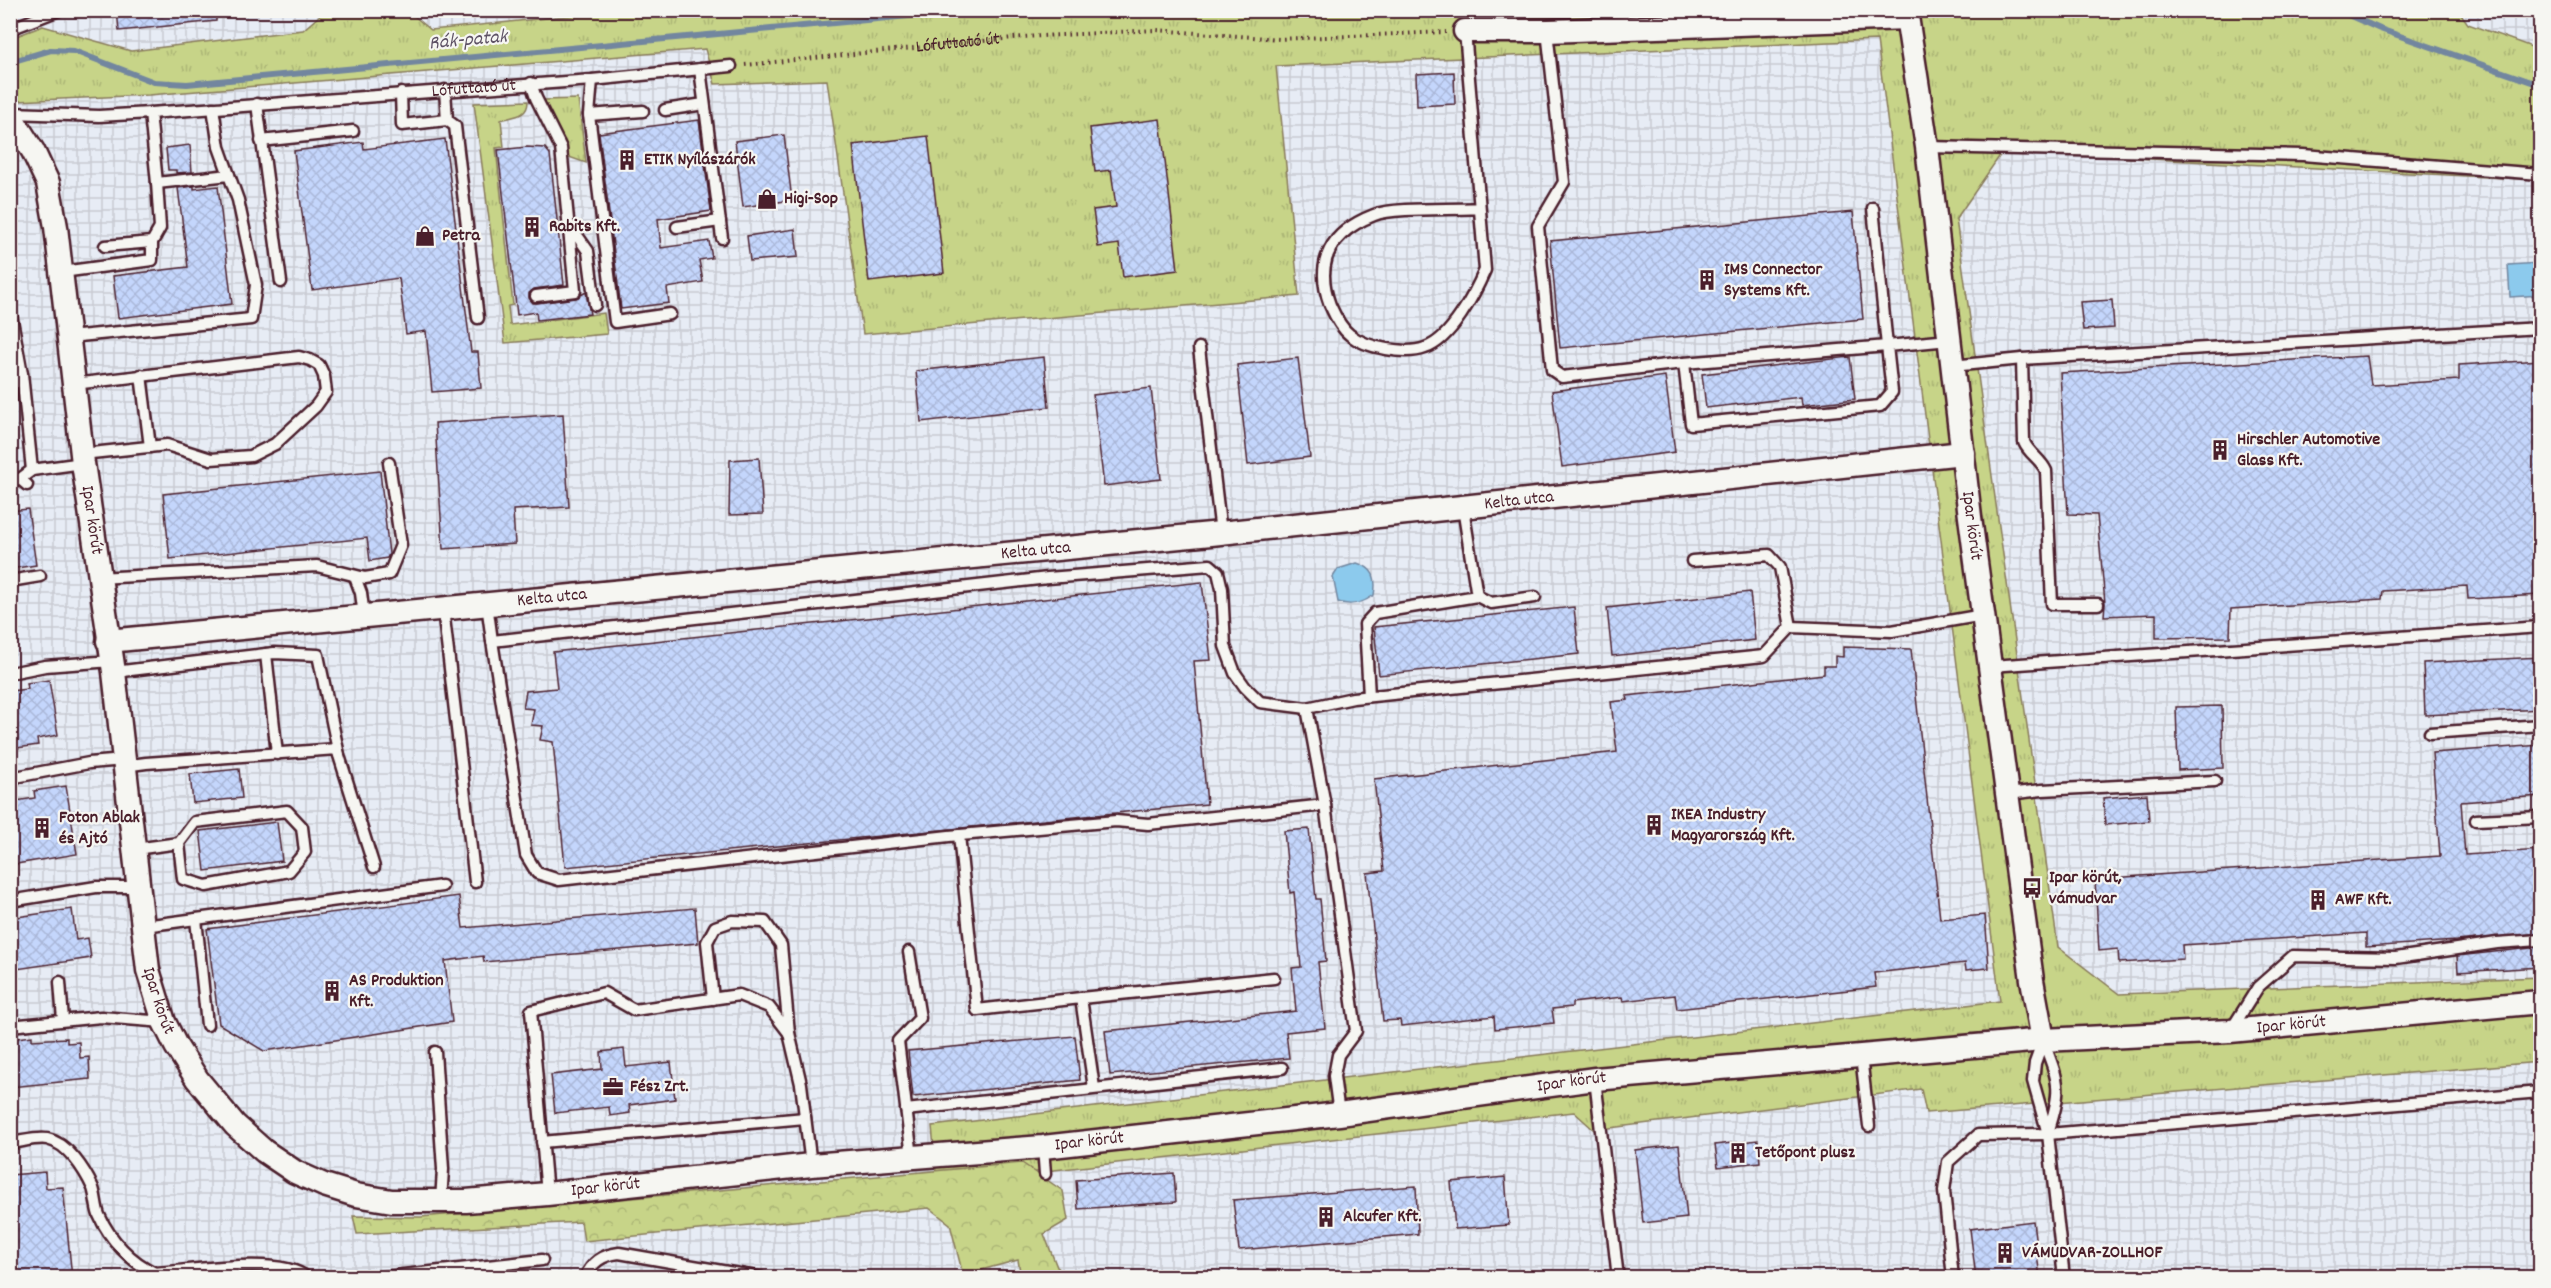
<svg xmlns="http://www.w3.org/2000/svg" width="2551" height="1288" font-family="Dekko,sans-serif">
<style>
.industrial{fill:url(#industrial-grid)}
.grass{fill:url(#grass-tufts);stroke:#887a5a;stroke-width:1.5}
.forest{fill:url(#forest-crowns);stroke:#887a5a;stroke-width:1.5}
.water{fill:#8ccaed;stroke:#72869f;stroke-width:1.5}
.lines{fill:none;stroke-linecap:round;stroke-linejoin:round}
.stream{stroke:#72869f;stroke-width:6}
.building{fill:url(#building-cross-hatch);stroke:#4a1f2b;stroke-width:1.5}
.lane-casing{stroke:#4a1f2b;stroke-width:15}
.street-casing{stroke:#4a1f2b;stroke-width:27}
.path{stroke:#4a1f2b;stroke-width:4;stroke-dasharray:1.5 4.5;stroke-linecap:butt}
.lane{stroke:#f6f6f2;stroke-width:10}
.street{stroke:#f6f6f2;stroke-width:22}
.labels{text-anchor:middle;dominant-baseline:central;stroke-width:4.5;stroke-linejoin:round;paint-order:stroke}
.street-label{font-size:18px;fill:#4a1f2b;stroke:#f6f6f2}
.poi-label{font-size:18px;font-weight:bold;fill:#4a1f2b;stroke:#f6f6f2;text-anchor:start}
.water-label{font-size:20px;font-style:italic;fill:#5e5265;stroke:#f6f6f2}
</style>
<defs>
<pattern id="industrial-grid" width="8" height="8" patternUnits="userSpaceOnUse" patternTransform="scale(1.5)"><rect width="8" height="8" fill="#e7ecf5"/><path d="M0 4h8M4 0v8" fill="none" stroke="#c8cad2"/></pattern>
<pattern id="grass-tufts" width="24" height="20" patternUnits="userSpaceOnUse" patternTransform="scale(1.5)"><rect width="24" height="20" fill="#c7d488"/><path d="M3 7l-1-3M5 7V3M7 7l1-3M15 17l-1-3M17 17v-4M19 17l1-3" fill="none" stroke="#acb676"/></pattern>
<pattern id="forest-crowns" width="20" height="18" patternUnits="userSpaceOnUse" patternTransform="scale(1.5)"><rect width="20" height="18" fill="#c7d488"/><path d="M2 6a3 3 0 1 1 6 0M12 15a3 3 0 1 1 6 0" fill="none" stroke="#acb676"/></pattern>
<pattern id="building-cross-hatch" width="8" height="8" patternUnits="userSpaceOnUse" patternTransform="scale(1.5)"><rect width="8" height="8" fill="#c4d6fc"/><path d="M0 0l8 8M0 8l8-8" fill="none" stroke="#aab7d8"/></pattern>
</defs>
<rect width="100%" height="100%" fill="#f6f6f2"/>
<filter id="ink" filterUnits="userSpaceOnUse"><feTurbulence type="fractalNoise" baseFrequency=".0167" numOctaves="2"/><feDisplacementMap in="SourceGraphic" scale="12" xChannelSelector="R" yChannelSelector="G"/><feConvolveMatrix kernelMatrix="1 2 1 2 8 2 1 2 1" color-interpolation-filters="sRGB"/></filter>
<g filter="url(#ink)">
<path class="industrial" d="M596,10V13L431,30L408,11Z
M11,11H326L303,30L131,51L43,26L11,38Z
M2459,11H2540V50L2467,24Z
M1877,40L2001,1001L932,1126L1574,1112L1594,1130L1921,1089L1926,1113L2540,1062V1277H11L10,93L17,101L149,95L706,49L715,83L828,79L863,334L1276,66Z
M2003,151L2540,180V977L2119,994L2058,947L1956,219Z"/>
<path class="grass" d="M326,10L408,11L431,30L596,13V10L2459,11L2468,24L2540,50V180L2003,151L1956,219L2058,947L2119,994L2540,977V1062L1926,1113L1921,1089L1594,1130L1574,1112L937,1183L932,1126L2000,1001L1877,40L1276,66L1299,296L863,334L827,80L715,84L705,49L149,95L17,101L11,93V38L43,26L131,51L303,30Z
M578,99L586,163L566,156L562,136L543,100Z
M528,101C528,117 514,116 501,120L504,147L496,148L513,305L508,306L510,325L604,313L607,334L505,343L474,103Z"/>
<path class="forest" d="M1022,1163L1063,1191L1068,1220L1044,1234L1057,1267L1071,1278L1021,1277L1018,1260L963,1275L950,1224L929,1208L584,1241L581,1222L357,1234L353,1216L421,1217Z"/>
<path class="water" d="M2540,263V295L2510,297L2508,265Z
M1357,563C1374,568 1377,578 1374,595C1363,603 1352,607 1338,602L1333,577L1338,569Z"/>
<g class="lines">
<path class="stream" d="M2337,10L2380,29L2540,85
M10,62L51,50L74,51L154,82L187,84L972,10"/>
</g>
<path class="building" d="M117,10H216V21L119,31Z
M1454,72L1455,104L1417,106L1416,74Z
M1160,119L1178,270L1123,277L1119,244L1098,247L1093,210L1116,207L1111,170L1095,172L1090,128Z
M699,120L711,211L658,219L661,248L709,241L712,258L699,260L703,282L667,288L669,303L621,309L599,133Z
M784,135L792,200L743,207L735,141Z
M928,136L944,273L869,282L853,145Z
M445,139L471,352H478L481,388L432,392L426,331L406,334L399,278L312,290L294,151L363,142L364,149Z
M190,145L192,172L176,173V170H168L166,148Z
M527,147L545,148L550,154L564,285L534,289L529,293V298L533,303H537L576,298L586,292L590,314L537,320L536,312L517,315L498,150Z
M194,186V189L218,186L232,304L118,318L113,276L188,267L178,188Z
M1853,212L1863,319L1560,348L1550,241Z
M795,229L798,257L750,261L747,236Z
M2112,300L2114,328L2083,330L2080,302Z
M2367,356L2371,385L2459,380V365L2541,360V595L2468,599L2467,586L2383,591L2382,599L2231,609L2230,637L2156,638V614L2104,616L2105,603L2097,515L2068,514L2060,373Z
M1044,357L1049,407L921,422L916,371Z
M1850,357L1855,399L1802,405L1801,397L1706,408L1702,374Z
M1298,358L1310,457L1248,465L1237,365Z
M1665,376L1675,452L1562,467L1552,391Z
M1151,388L1161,479L1104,486L1093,395Z
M563,414L569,507L513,510L515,544L443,549L435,423Z
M759,458L763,514L729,515L730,460Z
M380,471L389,554L387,558L370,561L367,538L170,559L163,494Z
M28,509L36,565L10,569V511Z
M1202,582L1211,660L1194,661L1207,804L565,867L553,742L540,740L543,726L531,725L534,709L523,708L526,691L557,688L553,652Z
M1750,592L1755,640L1612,656L1607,608Z
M1574,607L1579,654L1379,675L1374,627Z
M1843,647L1911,649L1940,919L1985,915L1989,968L1966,970L1965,963L1874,973L1876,987L1677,1009L1675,995L1623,1001L1622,997L1572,1003V1007L1552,1009L1554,1023L1495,1029L1494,1016L1401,1026L1400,1020L1383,1021L1367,873L1384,871L1374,779L1617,752L1611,702L1628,700L1627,696L1824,674V666H1835V656L1843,657Z
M2541,657V709L2425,715L2423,663Z
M49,680L58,735L37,739L38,745L10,749V691L28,689L27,683Z
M2222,706L2223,768L2178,770L2176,707Z
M2541,745V796L2461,802L2465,855L2541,850V933L2456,941L2366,947V933L2182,945L2183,959L2119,963L2118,949L2099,951L2095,879L2440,856L2432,753Z
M239,769L242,798L193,803L190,774Z
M66,786L77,854L10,865V802L35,798L34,791Z
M2147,794L2149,821L2105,825L2103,798Z
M277,822L282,861L205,871L200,831Z
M1309,829L1316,899H1320L1326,961L1318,962L1325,1028L1286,1032L1289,1058L1110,1075L1105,1031L1296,1011L1292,968L1301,967L1294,892L1290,893L1284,831Z
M459,896L463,928L695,908L698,943L484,962L483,956L445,961L452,1022L264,1051L219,1024L207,929Z
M72,909L76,940L88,938L91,958L10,970V918Z
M2541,947V967L2458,972L2457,956Z
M32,1036V1040L67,1038V1043L79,1042L80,1058L89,1057L90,1079L10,1087V1039Z
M1075,1036L1080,1080L913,1097L908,1051Z
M624,1049L626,1067L671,1062L675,1099L629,1105L630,1113L610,1116L609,1107L555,1113L551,1075L602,1069L601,1052Z
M1758,1140L1760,1162L1718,1167L1715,1145Z
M1679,1145L1687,1218L1643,1223L1635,1150Z
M45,1172L46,1188L63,1187L72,1278H10V1175Z
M1174,1173L1176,1202L1078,1209L1076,1180Z
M1505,1177L1509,1225L1455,1229L1451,1182Z
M1416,1186L1418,1234L1239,1250L1233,1200Z
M2033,1221L2040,1278H1976L1970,1229Z"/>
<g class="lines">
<g class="lane-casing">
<g id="lane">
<path d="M10,29L59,10"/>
<path d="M1465,31L1485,270C1475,293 1451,340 1425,348C1406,355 1366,348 1350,335C1342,329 1334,314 1330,305C1314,262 1330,232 1374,215C1394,207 1454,210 1479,208"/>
<path d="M1547,31L1564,182L1538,226L1552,370L1562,377L1684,363L1887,346L1873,208"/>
<path d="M700,69L722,238"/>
<path d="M592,80L589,115L615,322L670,314"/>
<path d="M531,83L536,98L561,148L575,291L536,296"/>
<path d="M445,90L447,120"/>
<path d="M401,93L402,125L447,120L455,126L478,318"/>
<path d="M257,104L281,282"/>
<path d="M665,110L704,104"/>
<path id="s2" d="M11,113L99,116L150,113L592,80L731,66"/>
<path d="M150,113L157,183"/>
<path d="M589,115L643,111"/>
<path d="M261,141L353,131"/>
<path d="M1927,147L2303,155L2540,174"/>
<path d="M569,224L588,251L595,305"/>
<path d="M677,227L720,221"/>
<path d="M105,246L152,242L160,228L157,183L229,175"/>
<path d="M62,272L152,260V242"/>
<path d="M10,309L22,374L17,382L10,383"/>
<path d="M69,337L251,319L256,285L238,200L219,147L213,108"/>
<path d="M1199,348L1221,533"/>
<path d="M2022,359L2024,442C2029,454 2041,459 2046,471L2052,604H2098"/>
<path d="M1684,363L1691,424L1880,406L1892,392L1887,346L1949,340"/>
<path d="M1952,366L2022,359L2540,328"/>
<path d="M22,374L32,470"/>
<path d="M141,375L150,447"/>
<path d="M74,384L299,357L310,360L319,365L324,376L326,392L316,406L275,444L251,456L211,459L167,445L82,454"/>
<path d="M20,479L32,470L83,463"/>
<path d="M10,480L20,479L27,485"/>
<path d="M1692,561L1769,555L1780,567L1791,627"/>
<path d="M355,577L361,593L364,616"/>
<path d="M98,578L317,566L365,578L389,574L401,545L389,463"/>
<path d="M10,581L40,576"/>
<path d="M1477,596L1491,603L1535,597"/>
<path d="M487,604L492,641L1048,578L1210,565L1218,572L1222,589L1225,646L1235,673L1245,687L1260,702L1307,708L1353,698L1764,656L1791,627L1892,631L1983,615"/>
<path d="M443,609L475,882"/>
<path d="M492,641L526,855L537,873L559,880L949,836L1116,821L1148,824L1325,805L1307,708"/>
<path d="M266,654L277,754"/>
<path d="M1991,666L2540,627"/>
<path d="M114,672L274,653L318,655L339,755"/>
<path d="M10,673L45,666L112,661"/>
<path d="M1369,696L1365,624L1375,613L1477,596L1463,508"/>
<path d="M2430,733L2540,725"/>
<path d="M124,766L146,763L337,749L374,867"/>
<path d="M10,778L89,763L124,760"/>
<path d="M2008,794L2042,790L2215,781"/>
<path d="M1325,805L1356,1031L1338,1055L1334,1076L1339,1114"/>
<path d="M2476,820L2540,817"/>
<path d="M959,835L977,1010L1081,998"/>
<path d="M135,849L179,843L195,822L287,811L302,827L305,852L289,871L206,886L183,879L179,843"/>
<path d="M10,901L96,887H140"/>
<path d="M196,919L207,1025"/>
<path d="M144,926L442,886"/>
<path d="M909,952L920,1018L898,1041L912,1157"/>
<path d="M60,982L63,1020"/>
<path d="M713,999L707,942L715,927L732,921L765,922L781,945L789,1033"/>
<path d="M10,1026L101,1017L164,1022"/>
<path d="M2231,1030L2258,987L2293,956L2396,958L2497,943L2540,940"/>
<path d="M2043,1040C2060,1085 2062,1087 2048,1133"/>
<path d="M2043,1041L2035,1063L2033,1081L2048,1134L2064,1278"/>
<path d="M435,1052L443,1169L441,1202"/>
<path d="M1861,1056L1869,1126"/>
<path d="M1595,1079L1618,1278"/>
<path d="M1094,1088L1081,998L1274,978"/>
<path d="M906,1110L1282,1068"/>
<path d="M542,1142L805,1118"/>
<path d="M10,1143C21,1142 37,1137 47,1139C68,1143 85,1171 93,1188C96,1197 96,1207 99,1215C110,1240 131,1262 155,1273C189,1271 283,1255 307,1278"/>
<path d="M1043,1147L1045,1174"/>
<path d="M547,1194L531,1011L604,993L634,1010L739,995L769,1007L789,1033L801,1084L811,1165"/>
<path d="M375,1278L542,1260"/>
<path d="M585,1278C592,1262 602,1255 619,1253L762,1278"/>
<path d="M1953,1278L1944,1191L1948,1162L1978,1135L2048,1134L2540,1092"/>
</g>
</g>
<g class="street-casing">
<g id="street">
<path id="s3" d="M1906,10L1927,147L1970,517L2032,980L2043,1040"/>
<path d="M1465,31H1547L1907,18"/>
<path id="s4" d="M10,115L33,151L48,183L56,227L83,463L114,672L148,970L164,1022L176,1046L197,1079L235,1125L264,1151L295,1172L324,1185L356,1195L392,1201H466L547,1194L811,1165L1043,1147L1339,1114L1595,1079L2043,1040L2230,1031L2540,1002"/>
<path id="s5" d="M108,641L1211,534L1963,453"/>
</g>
</g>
<path class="path" id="s1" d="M745,65L1023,37L1156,30L1280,39L1446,32"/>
<use href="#lane" class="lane"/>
<use href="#street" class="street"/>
</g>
</g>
<defs>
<g id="building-bare" transform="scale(1.62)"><path d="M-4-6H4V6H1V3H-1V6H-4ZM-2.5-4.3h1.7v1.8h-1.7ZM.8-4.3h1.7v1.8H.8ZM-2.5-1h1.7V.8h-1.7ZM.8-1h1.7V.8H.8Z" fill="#4a1f2b" stroke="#f6f6f2" stroke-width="2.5" paint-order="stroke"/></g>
<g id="shop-bare" transform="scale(1.62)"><path d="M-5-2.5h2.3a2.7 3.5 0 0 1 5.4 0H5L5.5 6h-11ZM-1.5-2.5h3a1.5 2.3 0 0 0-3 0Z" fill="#4a1f2b" stroke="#f6f6f2" stroke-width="2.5" paint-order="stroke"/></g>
<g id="bus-bare" transform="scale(1.62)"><path d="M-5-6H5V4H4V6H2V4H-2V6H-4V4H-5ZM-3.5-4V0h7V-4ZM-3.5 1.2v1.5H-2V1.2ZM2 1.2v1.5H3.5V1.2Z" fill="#4a1f2b" stroke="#f6f6f2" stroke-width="2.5" paint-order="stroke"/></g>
<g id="office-bare" transform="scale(1.62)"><path d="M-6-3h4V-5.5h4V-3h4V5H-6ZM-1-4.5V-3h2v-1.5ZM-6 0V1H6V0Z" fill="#4a1f2b" stroke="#f6f6f2" stroke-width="2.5" paint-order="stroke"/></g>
</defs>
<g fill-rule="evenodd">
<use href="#building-bare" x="627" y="160"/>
<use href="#shop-bare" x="767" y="199"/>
<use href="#building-bare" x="532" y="227"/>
<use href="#shop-bare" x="425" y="236"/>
<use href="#building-bare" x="1707" y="280"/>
<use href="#building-bare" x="2220" y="450"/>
<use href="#building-bare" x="1654" y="825"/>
<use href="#building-bare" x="42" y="828"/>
<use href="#bus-bare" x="2032" y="888"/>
<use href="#building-bare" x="2318" y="900"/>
<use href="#building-bare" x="332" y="991"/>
<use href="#office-bare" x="613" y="1087"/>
<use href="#building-bare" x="1738" y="1153"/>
<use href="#building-bare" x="1326" y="1217"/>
<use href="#building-bare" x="2005" y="1253"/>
</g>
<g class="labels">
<g class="street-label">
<text stroke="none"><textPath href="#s1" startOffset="214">Lófuttató út</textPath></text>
<text stroke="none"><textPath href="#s2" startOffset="464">Lófuttató út</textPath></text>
<text stroke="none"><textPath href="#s5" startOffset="1418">Kelta utca</textPath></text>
<text stroke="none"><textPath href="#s4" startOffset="418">Ipar körút</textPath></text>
<text stroke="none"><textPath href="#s3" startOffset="520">Ipar körút</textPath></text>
<text stroke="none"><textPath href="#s5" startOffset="932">Kelta utca</textPath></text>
<text stroke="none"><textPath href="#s5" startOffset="446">Kelta utca</textPath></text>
<text stroke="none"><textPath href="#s4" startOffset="904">Ipar körút</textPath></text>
<text stroke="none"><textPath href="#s4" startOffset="3138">Ipar körút</textPath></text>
<text stroke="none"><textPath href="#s4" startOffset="2416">Ipar körút</textPath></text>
<text stroke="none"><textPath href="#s4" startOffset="1930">Ipar körút</textPath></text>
<text stroke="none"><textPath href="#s4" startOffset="1444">Ipar körút</textPath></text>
</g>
<g class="poi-label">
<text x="644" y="160">ETIK Nyílászárók</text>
<text x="784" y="199">Higi-Sop</text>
<text x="549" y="227">Rabits Kft.</text>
<text x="442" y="236">Petra</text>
<text x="1724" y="270">IMS Connector<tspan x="1724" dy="21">Systems Kft.</tspan></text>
<text x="2237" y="440">Hirschler Automotive<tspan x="2237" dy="21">Glass Kft.</tspan></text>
<text x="1671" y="815">IKEA Industry<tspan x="1671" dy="21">Magyarország Kft.</tspan></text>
<text x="59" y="818">Foton Ablak<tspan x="59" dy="21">és Ajtó</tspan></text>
<text x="2049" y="878">Ipar körút,<tspan x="2049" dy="21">vámudvar</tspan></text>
<text x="2335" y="900">AWF Kft.</text>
<text x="349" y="981">AS Produktion<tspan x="349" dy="21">Kft.</tspan></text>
<text x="630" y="1087">Fész Zrt.</text>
<text x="1755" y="1153">Tetőpont plusz</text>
<text x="1343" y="1217">Alcufer Kft.</text>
<text x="2022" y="1253">VÁMUDVAR-ZOLLHOF</text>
</g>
<g class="water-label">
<text transform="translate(468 41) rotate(-5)">Rák-patak</text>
</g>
</g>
<rect width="2551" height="1288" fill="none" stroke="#f6f6f2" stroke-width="36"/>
<rect x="18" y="18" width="2515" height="1252" fill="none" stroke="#4a1f2b" stroke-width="2" filter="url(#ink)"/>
</svg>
